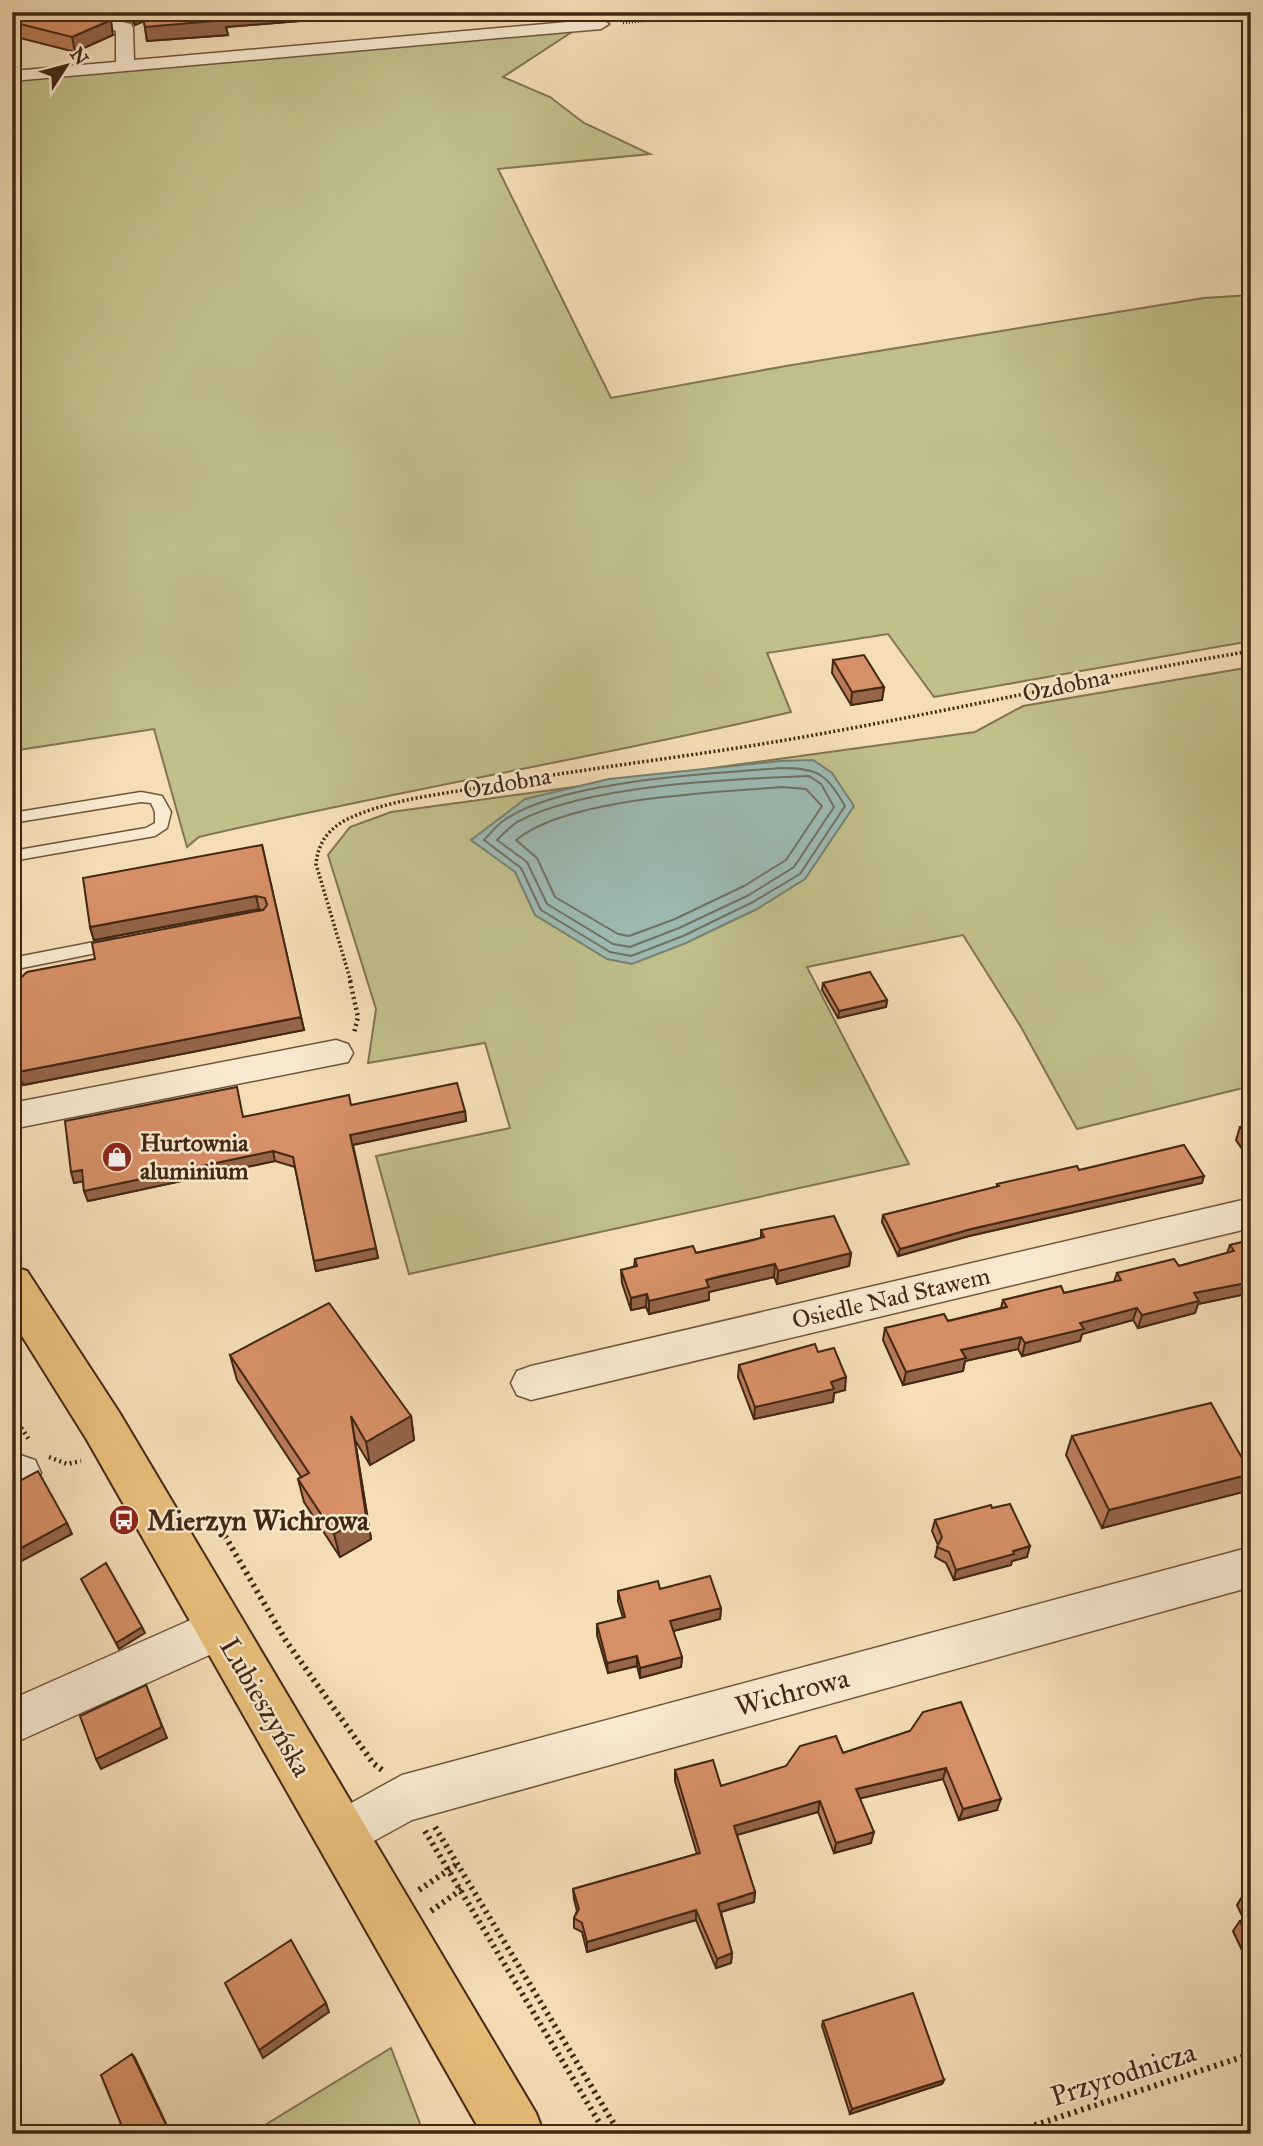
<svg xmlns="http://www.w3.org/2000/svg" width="1263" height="2146" font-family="'IM FELL Great Primer',serif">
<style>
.green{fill:#c1c08b;stroke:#827450;stroke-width:2}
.water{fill:#9dbbb3;stroke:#798073;stroke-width:2}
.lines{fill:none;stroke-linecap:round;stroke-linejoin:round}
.shore{stroke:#707164;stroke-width:2}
.lane-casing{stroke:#6f553c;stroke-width:3}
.street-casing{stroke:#6f553c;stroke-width:3}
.primary-casing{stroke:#422714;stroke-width:4}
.path-far3{stroke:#422714;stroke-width:2.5;stroke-dasharray:1 2;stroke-linecap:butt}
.path-far2{stroke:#422714;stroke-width:3.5;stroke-dasharray:2 2.5;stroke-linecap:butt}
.path-far1{stroke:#422714;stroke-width:4.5;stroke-dasharray:2 3.5;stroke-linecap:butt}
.path{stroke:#422714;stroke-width:6;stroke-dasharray:2.5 4.5;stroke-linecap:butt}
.lane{fill:#f8ead0;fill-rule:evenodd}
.street{fill:#f8ead0;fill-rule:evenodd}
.primary{fill:#eabf7b;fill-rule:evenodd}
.wall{fill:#b97b59;stroke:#422714;stroke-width:2}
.shaded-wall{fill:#966448;stroke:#422714;stroke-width:2}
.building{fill:#d78f67;stroke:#422714;stroke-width:2}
.labels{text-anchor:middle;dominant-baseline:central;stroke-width:5;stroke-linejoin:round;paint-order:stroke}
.street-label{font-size:24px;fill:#422714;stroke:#f8ead0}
.poi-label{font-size:24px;font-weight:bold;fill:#422714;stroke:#f8ead0;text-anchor:start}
.near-poi-label{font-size:28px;font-weight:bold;fill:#422714;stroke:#f8ead0;text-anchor:start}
.near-street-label{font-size:28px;fill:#422714;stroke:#f8ead0}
</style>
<rect width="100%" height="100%" fill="#f5deb6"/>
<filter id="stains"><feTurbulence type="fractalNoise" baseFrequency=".00286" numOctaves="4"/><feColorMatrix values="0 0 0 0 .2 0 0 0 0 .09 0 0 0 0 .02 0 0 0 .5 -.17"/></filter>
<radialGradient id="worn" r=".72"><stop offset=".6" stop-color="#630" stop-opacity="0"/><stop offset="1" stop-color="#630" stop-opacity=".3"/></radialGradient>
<path class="green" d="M575,30L503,77L550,97L584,123L650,154L498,169L611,398L786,366L1204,298L1251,295V641L934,697L888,634L767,653L791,712C594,758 395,791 199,837L187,847L154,729L12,751V79Z
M1251,667V1086L1077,1129L1021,1027L963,935L807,967L909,1164L409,1274L376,1156L510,1128L485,1043L368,1063L376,1009L328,855L350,827L391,812L975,732L1023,706Z
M391,2048L424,2134H250Z"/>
<path class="water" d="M813,760L832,773L854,806L805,879L757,909L686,943L632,964L607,959L535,915L515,872L471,840L525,799L609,779L781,761Z"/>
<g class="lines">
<path class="shore" d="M781,768C819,768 826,774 845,806L800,874L753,902L683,936L631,956L610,952L541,910L521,868L484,840C490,834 496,826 503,821C559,780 711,774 781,768Z
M809,776L821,784L834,807L794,867L749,895L679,928L630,947L613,944L547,904L527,862L497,840C503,834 510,827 517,822C586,785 730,779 809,776Z
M782,787L806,789L822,806L786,860L744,886L675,919L629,936L618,934L555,897L537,858L516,840C568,797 713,793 782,787Z"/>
<g class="lane-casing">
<path id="lane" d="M141,792L162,796L171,812L167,828L155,836L12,861V851L146,828L155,823V812L151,803L141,802L12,823V813Z
M115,938L123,944L121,948L12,970V958Z"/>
</g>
<g class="street-casing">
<path id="street" d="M51,12H81L131,24L133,28L134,60L601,19L609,24L601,29L12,81V71L116,62V31L53,16Z
M336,1040L348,1044L353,1053L348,1062L12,1129V1103Z
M1251,1198V1228L531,1400L517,1395L511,1383L517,1371L531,1366Z
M20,1455L35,1460L41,1473L35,1486L12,1495V1457Z
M1251,1547V1587L412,1820L341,1859L324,1852L317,1835L324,1818L402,1775Z
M220,1607L236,1613L242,1628L236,1643L12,1744V1699Z"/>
</g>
<g class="primary-casing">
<path id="primary" d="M12,1266L27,1271L119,1412L536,2113L544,2134H482L87,1440L12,1320Z"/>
</g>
<path class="path-far3" d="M623,23L744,12"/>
<path class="path-far2" d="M351,982L316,864C318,841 331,826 352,817C391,800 435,795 476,788C573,770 671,759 768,743C930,716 1089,678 1251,651"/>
<path class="path-far1" d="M350,981L358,1017L354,1033
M12,1414L30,1441
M49,1457L67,1464L81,1461"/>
<path class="path" d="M225,1536L286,1641L373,1763L382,1770
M435,1827L620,2134
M425,1831L606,2134
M419,1890L459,1863
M431,1911L462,1889
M1008,2134L1251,2054"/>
<use href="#lane" class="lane"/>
<use href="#street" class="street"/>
<use href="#primary" class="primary"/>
</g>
<path class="wall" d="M12,12L113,35L75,52L12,36Z
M93,12H347L348,17L226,27L228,35L147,41L144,21L135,25L132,21Z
M833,660L884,687L882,700L851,705L832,673Z
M262,845L304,1030L23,1085L95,959L262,910L259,909L94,940L90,927Z
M823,983L887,1000L886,1007L838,1018L822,990Z
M351,1105L465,1111L466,1121L353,1145L378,1258L316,1271L295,1167L275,1161L88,1201L84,1191L83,1181L74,1183L243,1117Z
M1251,1124V1162L1236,1140L1240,1127Z
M1079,1170L1202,1183L969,1236L898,1256L882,1222L883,1215L997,1187V1184Z
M761,1230L851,1253L849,1266L777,1284L774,1277L721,1289L709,1292V1300L649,1314L646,1307L631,1310L622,1283L621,1270L634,1267L635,1259L696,1253L761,1238Z
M1251,1240V1293L1198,1304L1195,1313L1138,1328L1133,1320L1082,1334L1080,1341L1022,1356L1018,1349L965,1361L963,1371L903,1385L883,1340L885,1328L948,1321L1001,1308L1003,1300L1064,1293L1114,1282L1117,1273L1179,1266L1227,1253L1230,1245Z
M818,1352L845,1390L834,1393L833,1402L754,1419L738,1377L739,1365Z
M230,1355L411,1416L414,1440L370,1465L355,1440L371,1539L340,1557L304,1502L298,1479L301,1477L237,1380Z
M1072,1436L1243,1492L1102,1528L1066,1455Z
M992,1508L1027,1557L1012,1561L1011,1565L954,1580L946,1563L935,1557L938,1545L932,1531L935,1520Z
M660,1589L721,1608L720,1619L673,1631L682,1657L681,1667L640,1678L637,1666L608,1673L597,1635V1624L623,1618L618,1601V1591Z
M910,1731L997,1810L959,1820L943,1779L860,1798L871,1843L834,1853L818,1812L737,1835L755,1892L754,1902L721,1912L732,1953L731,1963L716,1968L696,1920L587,1952L582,1932L574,1928V1918L577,1911L574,1899L573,1889L697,1854L675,1781V1770L721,1786L843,1753Z
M1251,1893V1961L1249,1958L1246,1959L1233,1931L1240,1921L1244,1920L1237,1905L1243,1895Z
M823,2021L944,2080L942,2084L850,2114L822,2026Z"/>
<path class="shaded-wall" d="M132,12H142L144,21L135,25Z
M227,12H347L348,17L226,27L228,35L147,41L145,27Z
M111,20L113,35L75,52L72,37Z
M884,687L882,700L851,705L852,692Z
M256,896L259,909L94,940L90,927Z
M887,1000L886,1007L838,1018L839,1011Z
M301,1017L304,1030L23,1085L18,1072Z
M465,1111L466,1121L352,1145L350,1135Z
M273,1151L275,1161L88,1201L84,1191Z
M82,1170L85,1181L74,1183L71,1172Z
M1204,1176L1202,1183L969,1236L898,1256L900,1249L971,1229Z
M376,1248L378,1258L316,1271L314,1261Z
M851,1253L849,1266L777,1284L778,1271Z
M775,1264L774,1277L709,1292V1300L649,1314V1301L706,1280Z
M1251,1282V1293L1198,1304L1195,1313L1138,1328L1142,1315L1194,1293Z
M647,1294L646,1307L631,1310V1298Z
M1137,1308L1133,1320L1082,1334L1080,1341L1022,1356L1025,1343L1080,1323Z
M1021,1337L1018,1349L965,1361L963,1371L903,1385L906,1372L961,1350Z
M846,1377L845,1390L834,1393L833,1402L754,1419L755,1407Z
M351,1416L371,1539L340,1557L334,1534Z
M411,1416L414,1440L370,1465L366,1442Z
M1251,1474L1243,1492L1102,1528L1109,1510Z
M67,1523L72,1534L12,1566V1553Z
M1030,1546L1027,1557L1012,1561L1011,1565L954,1580L956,1570Z
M721,1608L720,1619L670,1632V1621Z
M142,1627L145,1633L119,1649L116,1643Z
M637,1656V1666L608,1673L607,1663Z
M682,1657L681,1667L640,1678V1668Z
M146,1685L167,1738L101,1769L96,1759Z
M946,1768L943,1779L854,1800L856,1789Z
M1001,1799L997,1810L959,1820L963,1809Z
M820,1801L818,1812L733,1836L734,1826Z
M874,1832L871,1843L834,1853L836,1843Z
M755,1892L754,1902L717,1913L718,1904Z
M696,1910V1920L587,1952V1942Z
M732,1953L731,1963L716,1968L717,1959Z
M326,2003L329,2012L263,2058L259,2050Z
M132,2054L135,2058L171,2134H165Z
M944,2080L942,2084L850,2114L852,2109Z"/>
<path class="building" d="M12,12H81L111,20L72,37L12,22Z
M142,12H227L223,13L225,20L145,27Z
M864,655L884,687L852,692L833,660Z
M262,845L301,1017L18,1072L12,986L27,972L95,959L92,943L263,910L267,905L265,898L256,896L90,927L83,878Z
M870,972L887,1000L839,1011L823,983Z
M457,1083L465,1111L350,1135L376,1248L314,1261L293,1157L273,1151L84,1191L82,1170L71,1172L65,1121L237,1087L243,1117L349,1095L351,1105Z
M1251,1124V1142L1240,1127Z
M1184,1145L1204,1176L971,1229L900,1249L883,1215L999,1186L997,1184L1077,1166L1079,1170Z
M834,1216L851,1253L778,1271L775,1264L721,1276L706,1280L709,1287L649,1301L647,1294L631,1298L621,1270L637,1266L635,1259L693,1246L696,1253L750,1241L764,1237L761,1230Z
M1251,1240V1282L1194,1293L1199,1301L1142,1315L1137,1308L1080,1323L1084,1329L1025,1343L1021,1337L961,1350L966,1358L906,1372L885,1328L944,1314L948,1321L1007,1307L1003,1300L1061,1286L1064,1293L1121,1280L1117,1273L1174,1259L1179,1266L1234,1251L1230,1245Z
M329,1303L411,1416L366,1442L351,1416L366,1516L334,1534L298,1479L309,1473L230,1355Z
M815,1344L818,1352L834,1348L846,1377L831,1382L834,1389L755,1407L739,1365Z
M1211,1403L1251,1474L1109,1510L1072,1436Z
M38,1471L67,1523L12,1553V1485Z
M1010,1504L1030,1546L1013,1551L1014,1554L956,1570L949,1552L937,1547L942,1537L935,1520L991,1505L992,1508Z
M106,1563L142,1627L116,1643L81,1579Z
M710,1576L721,1608L670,1621L682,1657L640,1668L637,1656L607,1663L597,1624L625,1617L618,1591L658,1581L660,1589Z
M146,1685L162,1727L96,1759L80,1716Z
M961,1702L1001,1799L963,1809L946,1768L856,1789L874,1832L836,1843L820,1801L734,1826L755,1892L718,1904L732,1953L717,1959L696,1910L587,1942L582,1923L574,1918L579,1909L573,1889L700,1853L675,1770L713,1760L721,1786L786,1766L800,1746L836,1736L843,1753L910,1731L923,1712Z
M1251,1893V1911L1243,1895Z
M1251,1919V1945L1240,1921Z
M291,1940L326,2003L259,2050L225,1983Z
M913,1993L944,2080L852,2109L823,2021Z
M132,2054L169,2131L165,2134H125L101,2075Z"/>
<defs>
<g id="shop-disc" transform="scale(1.575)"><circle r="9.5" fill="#8f2418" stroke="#f8ead0"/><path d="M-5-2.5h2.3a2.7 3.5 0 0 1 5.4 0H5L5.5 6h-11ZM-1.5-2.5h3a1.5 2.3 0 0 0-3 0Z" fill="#fff"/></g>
<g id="bus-disc" transform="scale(1.575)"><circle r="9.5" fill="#8f2418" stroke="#f8ead0"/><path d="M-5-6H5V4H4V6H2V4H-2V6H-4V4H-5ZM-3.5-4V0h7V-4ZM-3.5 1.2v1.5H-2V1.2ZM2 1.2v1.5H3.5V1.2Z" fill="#fff"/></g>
</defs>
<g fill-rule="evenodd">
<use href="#shop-disc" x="117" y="1157"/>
<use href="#bus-disc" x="124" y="1520"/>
</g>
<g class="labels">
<g class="street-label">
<text transform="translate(1066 685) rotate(-12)">Ozdobna</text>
<text transform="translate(507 783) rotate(-10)">Ozdobna</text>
<text transform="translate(891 1298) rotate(-13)">Osiedle Nad Stawem</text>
</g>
<g class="poi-label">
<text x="140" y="1143">Hurtownia<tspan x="140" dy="28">aluminium</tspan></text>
</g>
<g class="near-poi-label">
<text x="147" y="1520">Mierzyn Wichrowa</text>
</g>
<g class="near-street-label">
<text transform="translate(792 1692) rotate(-15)">Wichrowa</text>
<text transform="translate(266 1707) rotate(60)">Lubieszyńska</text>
<text transform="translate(1123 2074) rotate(-18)">Przyrodnicza</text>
</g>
</g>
<rect width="1263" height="2146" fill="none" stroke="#f5deb6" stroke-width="42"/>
<rect x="14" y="14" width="1235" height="2118" fill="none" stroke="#422714" stroke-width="3.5"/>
<rect x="21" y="21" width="1221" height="2104" fill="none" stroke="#422714" stroke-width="2"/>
<g transform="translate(66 66) rotate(54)" stroke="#f8ead0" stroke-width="5" paint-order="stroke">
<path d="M0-5L12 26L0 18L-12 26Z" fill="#422714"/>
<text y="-10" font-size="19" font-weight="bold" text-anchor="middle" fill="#422714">N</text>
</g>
<rect width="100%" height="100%" filter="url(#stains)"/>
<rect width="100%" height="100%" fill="url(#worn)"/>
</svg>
